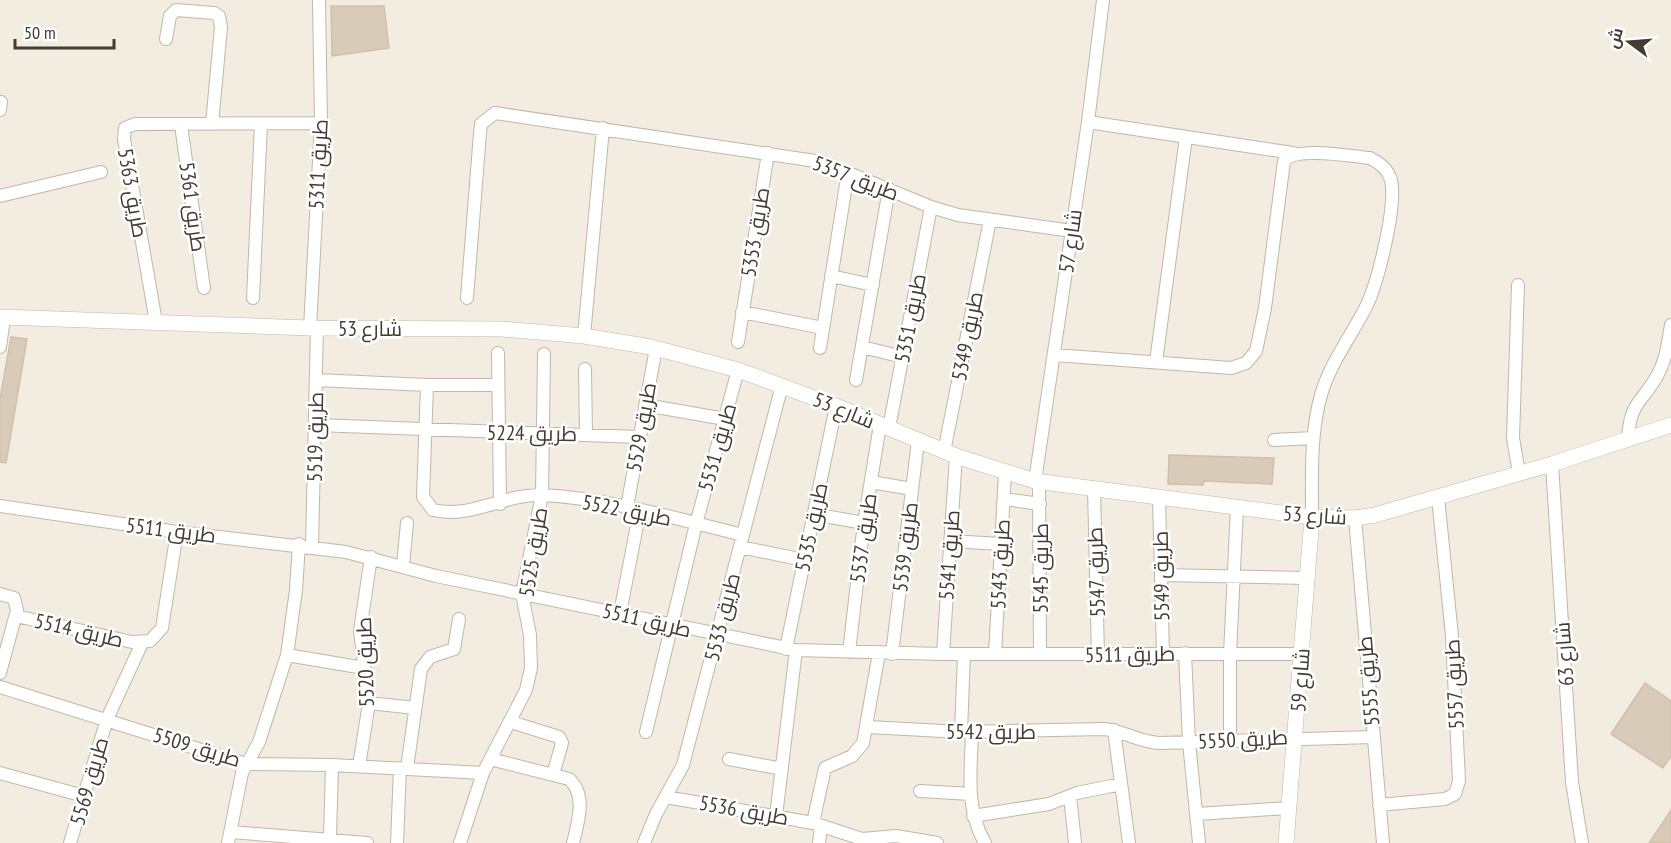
<svg xmlns="http://www.w3.org/2000/svg" width="1671" height="843" font-family="'PT Sans Narrow',Cairo,sans-serif">
<style>
.building{fill:#d8cbb9;stroke:#d1c0a8;stroke-width:1.5}
.lines{fill:none;stroke-linecap:round;stroke-linejoin:round}
.minor-casing{stroke:#c1b7a6;stroke-width:14}
.tertiary-casing{stroke:#c1b7a6;stroke-width:16}
.minor{stroke:#fff;stroke-width:12}
.tertiary{stroke:#fff;stroke-width:15}
.labels{text-anchor:middle;dominant-baseline:central;stroke-width:5;stroke-linejoin:round;paint-order:stroke}
.street-label{font-size:21px;fill:#443c32;stroke:#fff}
</style>
<rect width="100%" height="100%" fill="#f3ede1"/>
<path class="building" d="M331,6H384L389,48L332,56Z
M11,337L27,339L6,463L0,462V399Z
M1169,455L1274,458L1272,484L1204,481L1203,485L1168,484Z
M1645,683L1671,701V756L1663,768L1611,734Z
M1671,810V843H1649Z"/>
<g class="lines">
<g class="minor-casing">
<path id="minor" d="M166,39L170,16L176,10L214,13L219,16L221,27L212,124
M0,110L1,102
M1088,122L1293,153
M181,125L204,288
M0,196L101,172
M831,276L873,285
M1518,285L1513,438L1519,473
M253,298L261,124
M467,298L480,133L481,124L495,113L822,162L931,207L958,215L1072,231
M742,312L823,328
M156,322L124,139L125,128L135,124L321,123
M310,328L321,123L319,0
M584,336L603,128
M738,342L768,153
M0,347L4,318
M862,347L903,357
M820,348L848,172
M498,353L500,504
M1054,355L1231,368L1246,363L1256,351L1265,308L1284,161C1296,146 1350,156 1370,158C1380,163 1388,169 1391,180C1397,206 1378,281 1367,305C1352,335 1330,363 1321,395C1310,434 1312,476 1312,517
M1156,362L1186,137
M585,369L586,434
M316,380L427,385H498
M856,380L889,189
M427,385L423,497L433,510C471,519 504,494 541,495C609,498 677,519 743,535
M645,405L725,419
M316,425L639,437
M889,428L931,207
M1628,439C1630,402 1641,404 1657,376C1666,360 1668,343 1671,325
M1274,440L1313,438
M944,452L990,220
M1552,464L1572,782L1582,843
M1035,481L1088,122L1103,0
M871,482L912,489
M1039,482L1040,654
M1094,489L1098,655
M1159,498L1163,654
M1004,499L1040,504
M0,506L177,532L346,552L436,576L796,650L943,654H1302
M627,507L656,348
M813,514L864,523
M1355,518L1383,843
M950,541L1001,544
M312,546L317,328
M740,547L804,560
M403,566L407,523
M1161,575L1308,578
M0,594L14,598L17,610L0,673
M620,613L640,510
M16,616L132,642L150,641L162,628L177,532
M786,649L836,406
M849,652L864,523L880,425
M1185,653L1189,742L1199,843
M892,654L918,441
M943,654L956,456
M995,654L1005,473
M287,655L364,668
M0,687L246,764L332,765L483,773
M369,703L415,708
M511,722L559,737L562,743L553,775
M868,727L961,732L1104,729C1124,731 1139,742 1159,743L1373,737
M1114,730L1129,843
M646,732L696,524L738,370
M961,732L964,654
M972,732C971,770 965,809 985,843
M1230,740V654L1237,507
M490,759L569,779C587,795 578,822 573,843
M729,759L782,769
M359,766L369,703L360,631L371,557
M407,768L421,669L430,657L454,649L459,619
M0,773L84,796
M920,791L971,794
M1070,796L1075,843
M666,797L813,823L862,839L896,836L937,843
M1379,805L1445,799L1455,794L1459,781L1452,636L1438,497
M1197,814L1289,808
M776,816L796,650
M973,816L1049,804L1077,793L1121,784
M813,823L825,768L852,756L863,743L879,653
M231,832L367,843
M330,838L332,765
M70,843L107,719L142,643
M228,843L242,773L259,742L287,655L296,590L299,544
M397,843L400,768
M460,843L483,773L526,690L531,668L530,635L522,594L542,495L544,354
M644,843L656,814L683,765L782,385
M819,843L821,826"/>
</g>
<g class="tertiary-casing">
<path id="tertiary" d="M0,317L310,328L502,329L584,336L651,347L738,370L836,406L956,456L1035,481L1312,517L1355,518L1375,515L1552,464L1671,425
M1286,843L1312,517"/>
</g>
<use href="#minor" class="minor"/>
<use href="#tertiary" class="tertiary"/>
</g>
<g class="labels">
<g class="street-label">
<text transform="translate(318 164) rotate(-87)">طريق 5311</text>
<text transform="translate(856 178) rotate(21)">طريق 5357</text>
<text transform="translate(133 193) rotate(80)">طريق 5363</text>
<text transform="translate(193 207) rotate(82)">طريق 5361</text>
<text transform="translate(755 232) rotate(-81)">طريق 5353</text>
<text transform="translate(1070 241) rotate(-82)">شارع 57</text>
<text transform="translate(910 318) rotate(-79)">طريق 5351</text>
<text x="370" y="328">شارع 53</text>
<text transform="translate(967 336) rotate(-79)">طريق 5349</text>
<text transform="translate(844 410) rotate(22)">شارع 53</text>
<text transform="translate(641 427) rotate(-80)">طريق 5529</text>
<text transform="translate(532 433) rotate(1)">طريق 5224</text>
<text transform="translate(315 437) rotate(-89)">طريق 5519</text>
<text transform="translate(717 447) rotate(-74)">طريق 5531</text>
<text transform="translate(627 510) rotate(11)">طريق 5522</text>
<text transform="translate(1315 515) rotate(4)">شارع 53</text>
<text transform="translate(811 527) rotate(-78)">طريق 5535</text>
<text transform="translate(171 530) rotate(7)">طريق 5511</text>
<text transform="translate(863 538) rotate(-82)">طريق 5537</text>
<text transform="translate(905 547) rotate(-83)">طريق 5539</text>
<text transform="translate(533 552) rotate(-81)">طريق 5525</text>
<text transform="translate(949 555) rotate(-86)">طريق 5541</text>
<text transform="translate(1000 564) rotate(-87)">طريق 5543</text>
<text transform="translate(1040 568) rotate(-90)">طريق 5545</text>
<text transform="translate(1096 572) rotate(-92)">طريق 5547</text>
<text transform="translate(1161 576) rotate(-91)">طريق 5549</text>
<text transform="translate(722 617) rotate(-76)">طريق 5533</text>
<text transform="translate(647 620) rotate(13)">طريق 5511</text>
<text transform="translate(79 630) rotate(13)">طريق 5514</text>
<text transform="translate(1130 654) rotate(-1)">طريق 5511</text>
<text transform="translate(1564 654) rotate(-94)">شارع 63</text>
<text transform="translate(365 662) rotate(-92)">طريق 5520</text>
<text transform="translate(1300 680) rotate(-86)">شارع 59</text>
<text transform="translate(1368 681) rotate(-95)">طريق 5555</text>
<text transform="translate(1454 684) rotate(-93)">طريق 5557</text>
<text x="991" y="731">طريق 5542</text>
<text transform="translate(1243 739) rotate(-3)">طريق 5550</text>
<text transform="translate(197 747) rotate(17)">طريق 5509</text>
<text transform="translate(89 781) rotate(-74)">طريق 5569</text>
<text transform="translate(744 810) rotate(10)">طريق 5536</text>
</g>
</g>
<g transform="translate(1629 42) rotate(286)" stroke="#ffffff" stroke-width="4.5" paint-order="stroke">
<path d="M0-4.5L10 22L0 15L-10 22Z" fill="#443c32"/>
<text y="-9" font-size="16" font-weight="bold" text-anchor="middle" fill="#443c32">ش</text>
</g>
<path d="M15 39v9h99v-9" fill="none" stroke="#443c32" stroke-width="3"/>
<text x="24" y="39" font-size="18" fill="#443c32" stroke="#ffffff" stroke-width="4.5" paint-order="stroke">50 m</text>
</svg>
